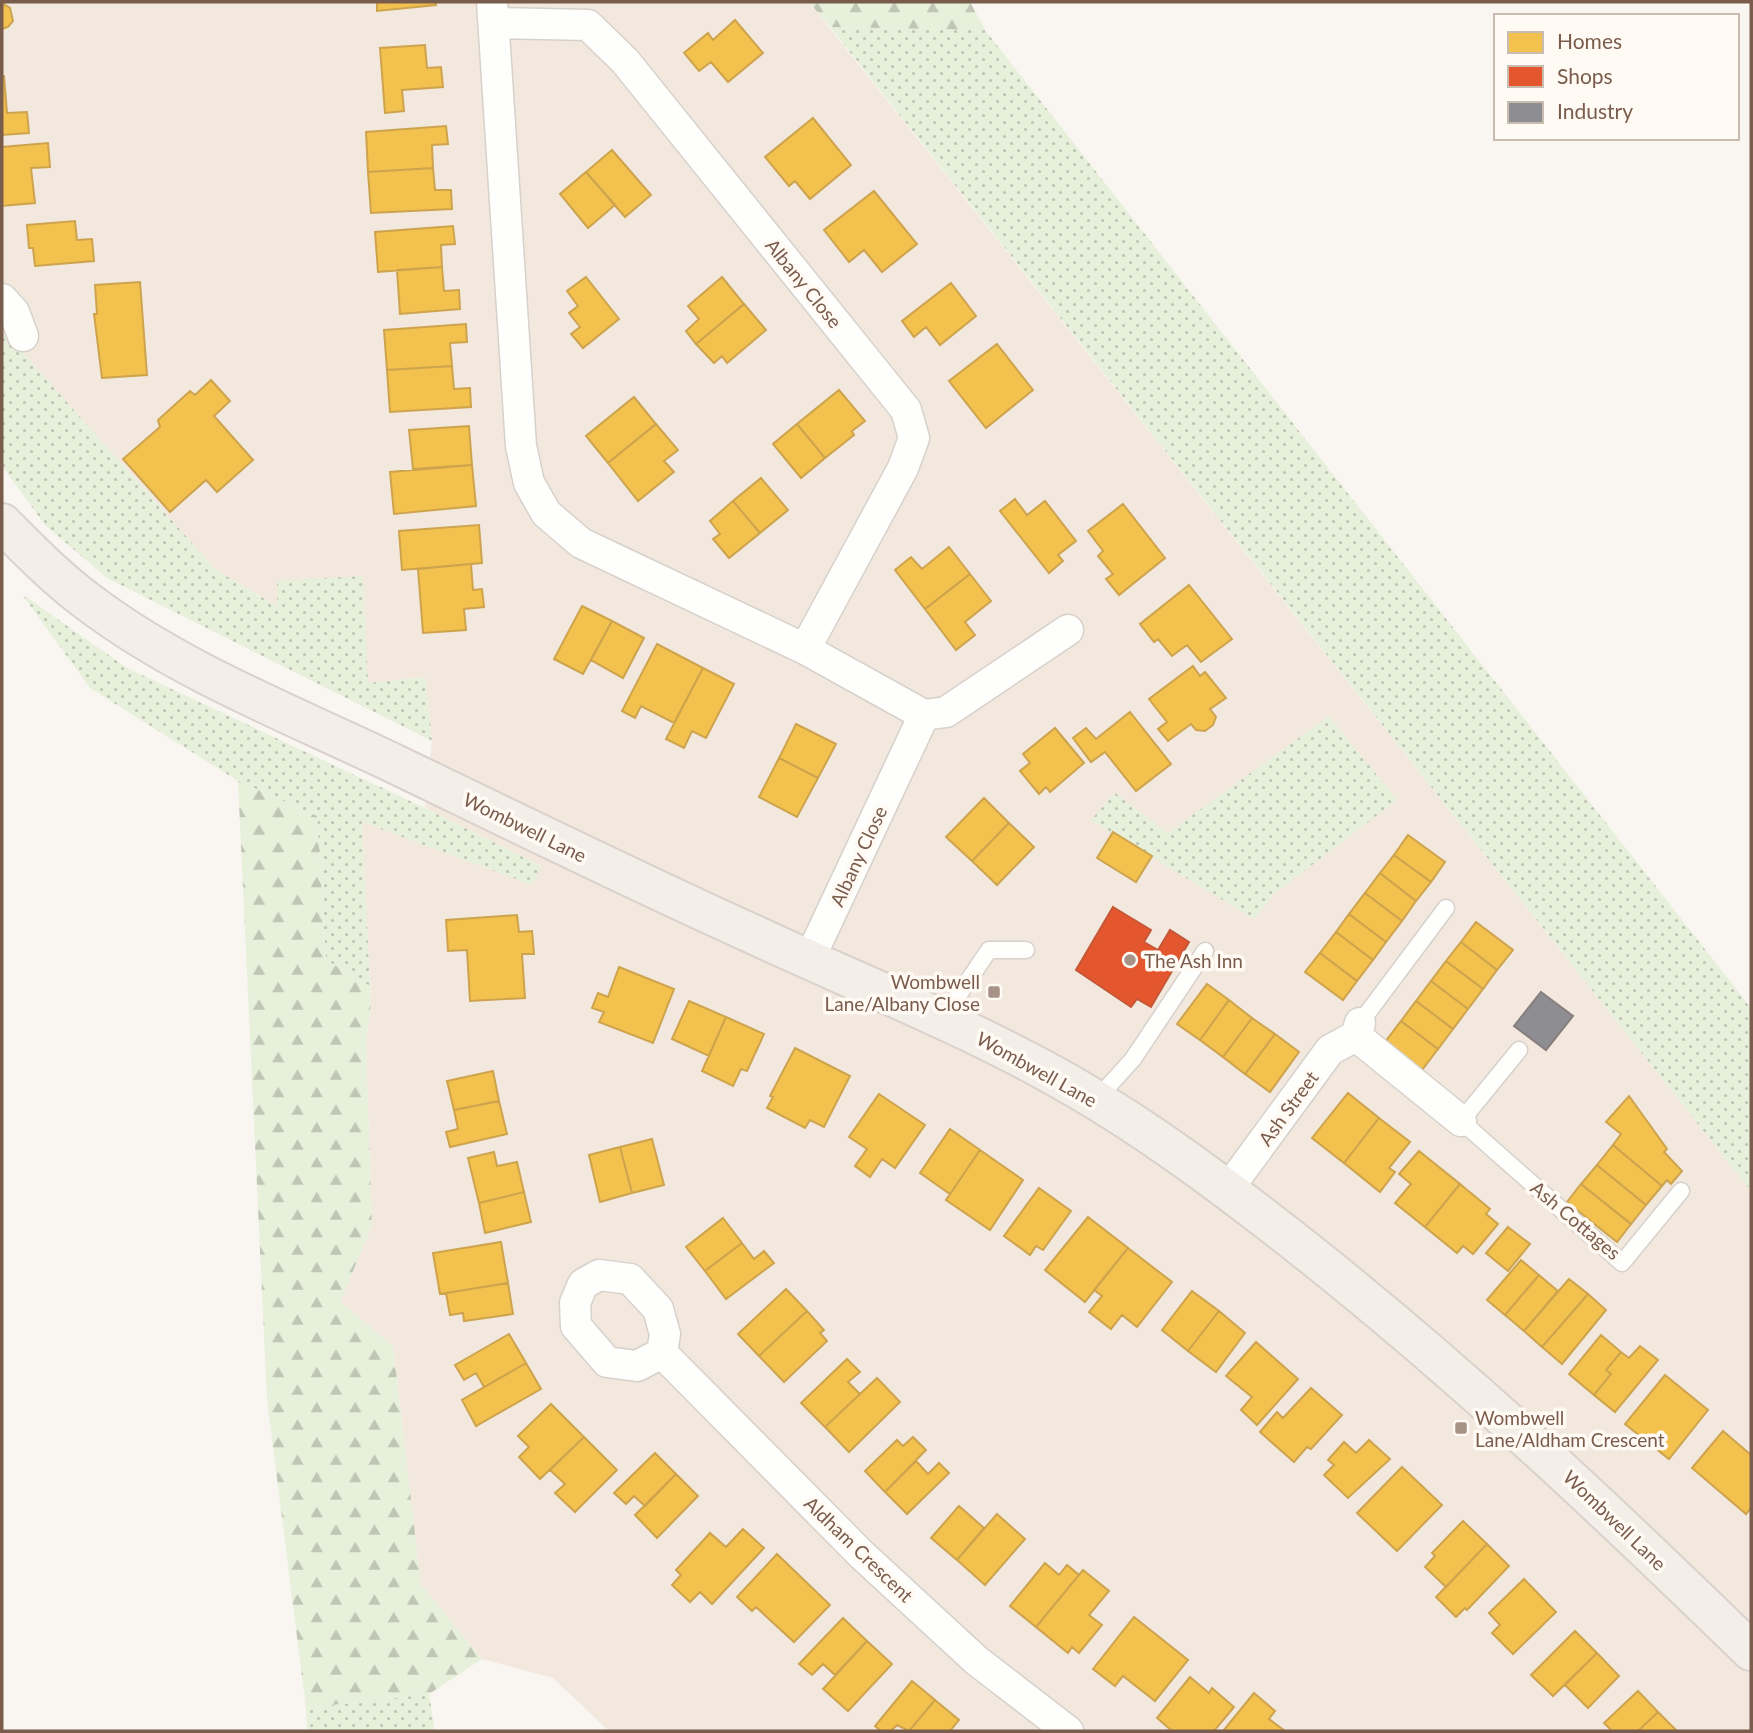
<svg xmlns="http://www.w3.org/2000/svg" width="1753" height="1733" font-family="Lato,sans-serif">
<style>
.residential{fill:#f2e8de}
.green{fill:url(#green-dots)}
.forest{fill:url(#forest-firs)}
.homes{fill:#f2c14e;stroke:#cea34e;stroke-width:2}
.shops{fill:#e4572e;stroke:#c45837;stroke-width:2}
.industry{fill:#8d8d92;stroke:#877e7d;stroke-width:2}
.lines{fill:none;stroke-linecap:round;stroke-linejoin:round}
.service-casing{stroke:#d7d1cb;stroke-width:19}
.minor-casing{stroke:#d7d1cb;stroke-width:33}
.primary-casing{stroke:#dad1cc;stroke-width:42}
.service{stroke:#fefefd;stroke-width:16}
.minor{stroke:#fefefd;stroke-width:30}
.primary{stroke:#f3eee8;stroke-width:38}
.poi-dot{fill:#a69286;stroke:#fffaf3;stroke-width:2.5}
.labels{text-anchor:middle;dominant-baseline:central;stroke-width:7;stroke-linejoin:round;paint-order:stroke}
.street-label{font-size:19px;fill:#7a5c4d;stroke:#fffaf3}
.poi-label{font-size:19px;fill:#7a5c4d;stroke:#fffaf3;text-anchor:start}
</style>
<defs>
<pattern id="green-dots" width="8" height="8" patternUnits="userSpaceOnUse" patternTransform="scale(1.75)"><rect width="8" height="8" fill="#e7f0db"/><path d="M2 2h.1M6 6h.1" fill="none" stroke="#c0c6b4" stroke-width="1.8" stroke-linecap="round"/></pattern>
<pattern id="forest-firs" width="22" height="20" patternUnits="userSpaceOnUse" patternTransform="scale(1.75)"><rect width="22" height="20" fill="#e7f0db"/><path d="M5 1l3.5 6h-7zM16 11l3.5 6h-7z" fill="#c0c6b4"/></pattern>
</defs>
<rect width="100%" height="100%" fill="#f9f5f0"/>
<path class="residential" d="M2,2H809L1751,1191V1731H609L553,1678L482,1659L421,1585L393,1346L340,1302L372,1226L366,1042L371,1004L362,821L532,884L541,866L425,808L432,741L425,677L368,683L278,606L216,570L2,329Z"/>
<path class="green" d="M830,27L985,30L1751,1008V1191Z
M2,329L216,570L277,606V581L363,576L368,683L425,677L432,741L107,578L45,525L2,466Z
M22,594L127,668L425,808L541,866L532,885L362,822L370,986L326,960L317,816L238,781L90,688Z
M1329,716L1397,800L1274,894L1254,919L1091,820L1115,793L1168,833Z
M429,1694L435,1731H307L306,1708Z"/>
<path class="forest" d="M809,2H970L985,30L830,27Z
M238,781L317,816L326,960L370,986L371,1004L366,1042L372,1226L340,1302L393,1346L421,1585L482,1659L429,1694L306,1708L267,1399Z"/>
<path class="homes" d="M377,2H436V5L377,11Z
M2,3L10,8L13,21L8,27L2,29Z
M735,20L763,53L728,82L711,62L699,71L684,53L708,33L713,40Z
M425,45L427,68L441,67L443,87L402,90L404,111L385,113L380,48Z
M2,76H4L7,113L27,112L29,133L2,135Z
M813,118L851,165L810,199L795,181L789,186L765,157Z
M446,126L448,144L432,145L433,168L368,172L366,132Z
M48,143L50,167L31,168L35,203L2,206V147Z
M612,150L651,195L625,217L586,172Z
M433,168L435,190H451L452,209L371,213L368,172Z
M586,172L615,205L588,228L560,194Z
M874,191L917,244L882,272L864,250L849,262L824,230Z
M75,221L77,240L92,239L94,261L35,266L33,248H29L27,225Z
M453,226L455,244L441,245L442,267L378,272L375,232Z
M442,267L444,291L459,290L460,309L400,314L397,270Z
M586,277L619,319L583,348L571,334L580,327L569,313L578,306L567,291Z
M722,277L744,304L696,344L686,331L699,319L688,306Z
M140,282L147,375L102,378L94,314H97L95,285Z
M951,283L976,316L940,345L926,327L914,337L902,321Z
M744,304L766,330L727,363L722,356L714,363L696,344Z
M466,324L467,342L450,343L452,366L387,370L384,330Z
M997,344L1033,390L986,428L949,381Z
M452,366L454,389L470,388L471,407L390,412L387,370Z
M211,380L230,401L214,416L253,460L217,492L206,480L170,512L123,459L160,427L158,420L190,391L195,395Z
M839,390L865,421L852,431L854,435L825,458L797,424Z
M634,397L656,424L608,463L586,436Z
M656,424L678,450L664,461L674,472L638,501L608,463Z
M797,424L825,458L801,478L773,444Z
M469,426L472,465L413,469L409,430Z
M472,465L476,506L394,514L390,472Z
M761,478L788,510L760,533L733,501Z
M1015,499L1027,515L1045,501L1076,541L1058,555L1063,561L1049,573L1000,511Z
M733,501L760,533L729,558L713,539L720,534L710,521Z
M1123,504L1165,558L1119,595L1106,579L1113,574L1098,556L1103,551L1088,531Z
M479,525L482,563L402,570L399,531Z
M949,547L970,574L925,609L895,570L911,557L922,569Z
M471,564L473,590L482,589L484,607L464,609L466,630L423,633L418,569Z
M970,574L991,601L965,622L975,635L956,650L925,609Z
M1189,585L1232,639L1201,662L1187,645L1172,656L1158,639L1154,642L1140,624Z
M582,606L612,621L583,674L554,659Z
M612,621L644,638L623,678L591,660Z
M657,644L703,668L674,723L641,706L635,718L622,711Z
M1193,666L1200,676L1205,672L1226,698L1210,709L1216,717L1213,725L1205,731L1196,730L1191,724L1168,741L1158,729L1167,722L1149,699Z
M703,668L734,684L706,738L692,731L684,748L666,739Z
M1130,712L1171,764L1136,791L1105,752L1091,762L1073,738L1086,728L1096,739Z
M796,724L836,744L818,778L779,758Z
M1055,728L1084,763L1050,792L1046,787L1039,794L1020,771L1030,763L1023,754Z
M779,758L818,778L797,817L759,797Z
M984,798L1009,823L972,861L946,837Z
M1009,823L1034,847L997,885L972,861Z
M1113,832L1152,856L1136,882L1097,858Z
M1408,835L1445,862L1431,882L1394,855Z
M1394,855L1431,882L1416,901L1380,873Z
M1380,873L1416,901L1402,921L1365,893Z
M1365,893L1402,921L1386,942L1349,914Z
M1349,914L1386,942L1373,960L1336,932Z
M517,915L519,932L532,931L534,954H522L525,998L470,1001L467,950L448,951L446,920Z
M1476,922L1513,950L1497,970L1461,942Z
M1336,932L1373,960L1357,981L1320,953Z
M1461,942L1497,970L1483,989L1446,961Z
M1320,953L1357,981L1343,1000L1305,972Z
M1446,961L1483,989L1468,1009L1431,981Z
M619,967L674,989L653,1043L599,1022L604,1012L592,1008L598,993L608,997Z
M1431,981L1468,1009L1453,1029L1416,1001Z
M1207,984L1229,1000L1200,1040L1177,1024Z
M1229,1000L1252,1018L1223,1057L1200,1040Z
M689,1001L726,1017L709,1056L672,1039Z
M1416,1001L1453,1029L1438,1049L1401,1021Z
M726,1017L764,1034L747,1071L741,1069L733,1086L702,1071Z
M1252,1018L1275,1034L1245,1074L1223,1057Z
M1401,1021L1438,1049L1422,1070L1385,1042Z
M1275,1034L1299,1052L1270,1092L1245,1074Z
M795,1048L850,1076L824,1127L810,1120L805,1128L767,1108L773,1097L770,1096Z
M493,1071L499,1101L454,1110L447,1081Z
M1348,1093L1379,1118L1344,1163L1312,1138Z
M879,1094L925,1125L895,1168L882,1159L870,1177L855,1166L867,1149L849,1137Z
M1629,1096L1667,1149L1664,1152L1682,1171L1671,1184L1667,1180L1662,1186L1613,1145L1621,1134L1606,1122Z
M499,1101L507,1134L450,1147L446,1132L458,1129L454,1110Z
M1379,1118L1410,1142L1389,1168L1395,1172L1380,1192L1344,1163Z
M950,1129L980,1150L950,1194L920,1173Z
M652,1139L664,1185L632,1193L620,1147Z
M1613,1145L1662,1186L1646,1205L1597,1165Z
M620,1147L632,1193L600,1202L589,1155Z
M980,1150L1023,1180L990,1230L946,1200Z
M1419,1151L1460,1184L1425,1227L1395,1203L1411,1184L1399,1174Z
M494,1152L497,1166L517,1162L524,1192L479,1203L468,1158Z
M1597,1165L1646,1205L1631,1224L1581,1184Z
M1460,1184L1490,1209L1486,1214L1498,1224L1473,1254L1463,1246L1457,1253L1425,1227Z
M1581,1184L1631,1224L1617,1242L1567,1202Z
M1039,1188L1071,1211L1043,1250L1036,1246L1030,1255L1004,1236Z
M524,1192L531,1222L485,1233L479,1203Z
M1088,1217L1128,1248L1085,1302L1045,1270Z
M723,1218L742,1243L705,1271L686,1247Z
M1508,1227L1530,1244L1508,1271L1486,1253Z
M501,1242L508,1283L440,1294L433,1253Z
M742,1243L754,1259L764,1251L774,1263L726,1299L705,1271Z
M1128,1248L1172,1282L1137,1327L1122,1315L1111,1329L1089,1312L1102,1296L1094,1290Z
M1521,1260L1539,1275L1505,1315L1487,1300Z
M1539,1275L1558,1291L1524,1331L1505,1315Z
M1569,1279L1588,1294L1542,1347L1524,1331Z
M508,1283L513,1314L464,1321L463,1313L450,1315L446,1293Z
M786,1289L807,1311L759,1356L738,1334Z
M1192,1291L1219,1311L1188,1351L1162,1330Z
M1588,1294L1606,1310L1562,1364L1542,1347Z
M807,1311L824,1330L820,1333L827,1341L784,1382L759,1356Z
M1219,1311L1245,1333L1216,1372L1188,1351Z
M509,1334L526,1363L484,1387L476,1373L464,1380L455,1365Z
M1601,1335L1621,1352L1606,1370L1611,1374L1594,1395L1569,1374Z
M1256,1342L1298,1379L1257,1425L1241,1410L1252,1397L1226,1376Z
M1640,1346L1658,1360L1615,1412L1594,1395L1611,1374L1606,1370L1621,1352L1629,1358Z
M847,1359L860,1372L848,1382L860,1394L825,1427L801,1403Z
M526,1363L541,1389L476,1426L462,1400Z
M1665,1375L1708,1410L1669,1459L1625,1424Z
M877,1378L900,1402L849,1452L825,1427Z
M1311,1388L1342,1415L1311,1449L1307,1447L1294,1462L1260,1432L1277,1412L1283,1418Z
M551,1404L584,1437L540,1479L519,1457L529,1447L518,1436Z
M1723,1431L1751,1455V1508L1746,1514L1692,1468Z
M584,1437L617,1470L575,1512L555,1493L565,1484L550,1470Z
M913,1437L926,1450L885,1492L865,1471L897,1440L903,1446Z
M1369,1440L1390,1459L1348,1498L1324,1475L1334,1465L1328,1460L1344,1442L1356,1453Z
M655,1453L676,1474L645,1506L634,1496L626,1504L614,1493Z
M916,1461L928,1474L939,1463L949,1473L907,1514L885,1492Z
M1402,1467L1442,1505L1397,1551L1357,1513Z
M676,1474L698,1496L657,1538L635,1515Z
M959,1506L984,1528L957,1560L931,1538Z
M997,1514L1025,1539L985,1585L957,1560Z
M1463,1521L1487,1544L1446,1587L1425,1567L1435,1556L1432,1553Z
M743,1529L764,1548L712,1604L700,1592L690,1602L672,1585L681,1575L676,1570L710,1533L726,1547Z
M1487,1544L1509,1566L1467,1610L1465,1608L1456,1617L1436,1597Z
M777,1554L830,1605L794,1642L756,1607L752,1611L737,1597Z
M1045,1563L1059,1575L1067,1565L1079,1575L1036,1627L1010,1606Z
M1083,1570L1109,1591L1089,1615L1102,1625L1079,1653L1072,1647L1068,1653L1036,1627Z
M1524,1579L1556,1612L1513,1654L1492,1633L1500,1625L1489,1613Z
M1134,1617L1188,1660L1155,1701L1123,1676L1115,1686L1093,1669Z
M843,1618L867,1641L835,1675L823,1664L812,1675L799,1664Z
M1575,1631L1597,1653L1553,1696L1531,1675Z
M867,1641L892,1664L848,1711L823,1689Z
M1597,1653L1619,1676L1588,1708L1565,1685Z
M1190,1677L1209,1693L1212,1688L1234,1707L1214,1731H1172L1157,1718Z
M912,1681L935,1700L909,1731L897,1725L891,1731H881L875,1726Z
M1638,1691L1658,1712L1638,1731H1612L1604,1723Z
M1254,1693L1275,1711L1269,1719L1285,1731H1223Z
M935,1700L959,1720L950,1731H909Z
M1658,1712L1677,1731H1638Z"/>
<path class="shops" d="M1113,907L1151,930L1144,942L1158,950L1170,930L1189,942L1151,1007L1137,999L1131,1007L1076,970Z"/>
<path class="industry" d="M1541,992L1573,1016L1546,1050L1514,1026Z"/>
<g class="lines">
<g class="service-casing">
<path id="service" d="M943,1018L989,950H1026
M1360,1023L1446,908
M1519,1050L1461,1121L1622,1263L1681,1191
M1096,1100L1133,1059L1205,951"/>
</g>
<g class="minor-casing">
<path id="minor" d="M492,2L521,446L529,483L546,513L581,543L805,649L924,715L946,712L1068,630
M494,23L588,25L625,61L906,410L914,438L903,468L805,649
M2,299L14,312L23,336
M809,960L924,715
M1356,1036L1461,1121
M1228,1189L1330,1050L1356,1036L1360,1023
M599,1275L630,1279L658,1309L665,1334L662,1353L637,1366L607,1362L576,1326L575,1303L583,1284Z
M662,1353L862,1555L976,1660L1068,1731"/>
</g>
<g class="primary-casing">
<path id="primary" d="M2,523C29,550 56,578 87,601C179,671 291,714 395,764C515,822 635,881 757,936C856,982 957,1022 1053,1075C1142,1124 1224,1186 1304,1249C1462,1374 1607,1511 1751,1651"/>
</g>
<use href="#service" class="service"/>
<use href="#minor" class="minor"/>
<use href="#primary" class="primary"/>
</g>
<g class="poi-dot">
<circle cx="1130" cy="960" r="7"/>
<rect x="987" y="985" width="14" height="14" rx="3.5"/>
<rect x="1454" y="1421" width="14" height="14" rx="3.5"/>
</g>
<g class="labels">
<g class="street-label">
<text transform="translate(804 283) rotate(51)">Albany Close</text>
<text transform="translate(525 827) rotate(26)">Wombwell Lane</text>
<text transform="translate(858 856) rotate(-65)">Albany Close</text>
<text transform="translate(1037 1069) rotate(29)">Wombwell Lane</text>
<text transform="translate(1288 1108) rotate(-54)">Ash Street</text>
<text transform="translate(1576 1220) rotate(40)">Ash Cottages</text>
<text transform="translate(1615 1520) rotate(44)">Wombwell Lane</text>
<text transform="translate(859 1549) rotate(44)">Aldham Crescent</text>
</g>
<g class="poi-label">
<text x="1144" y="960">The Ash Inn</text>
<text x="980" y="981" text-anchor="end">Wombwell<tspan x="980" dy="22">Lane/Albany Close</tspan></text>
<text x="1475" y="1417">Wombwell<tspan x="1475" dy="22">Lane/Aldham Crescent</tspan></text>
</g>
</g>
<rect width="1753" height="1733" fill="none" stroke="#7a5c4d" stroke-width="7"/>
<rect x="1494" y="14" width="245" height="126" fill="#fffaf3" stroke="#cabbb1" stroke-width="2"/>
<rect x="1508" y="32" width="35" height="21" fill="#f2c14e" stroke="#cabbb1" stroke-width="2"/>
<text x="1557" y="49" font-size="21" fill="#7a5c4d">Homes</text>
<rect x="1508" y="66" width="35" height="21" fill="#e4572e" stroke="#cabbb1" stroke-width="2"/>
<text x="1557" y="84" font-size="21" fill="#7a5c4d">Shops</text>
<rect x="1508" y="102" width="35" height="21" fill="#8d8d92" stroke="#cabbb1" stroke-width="2"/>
<text x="1557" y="119" font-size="21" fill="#7a5c4d">Industry</text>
</svg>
